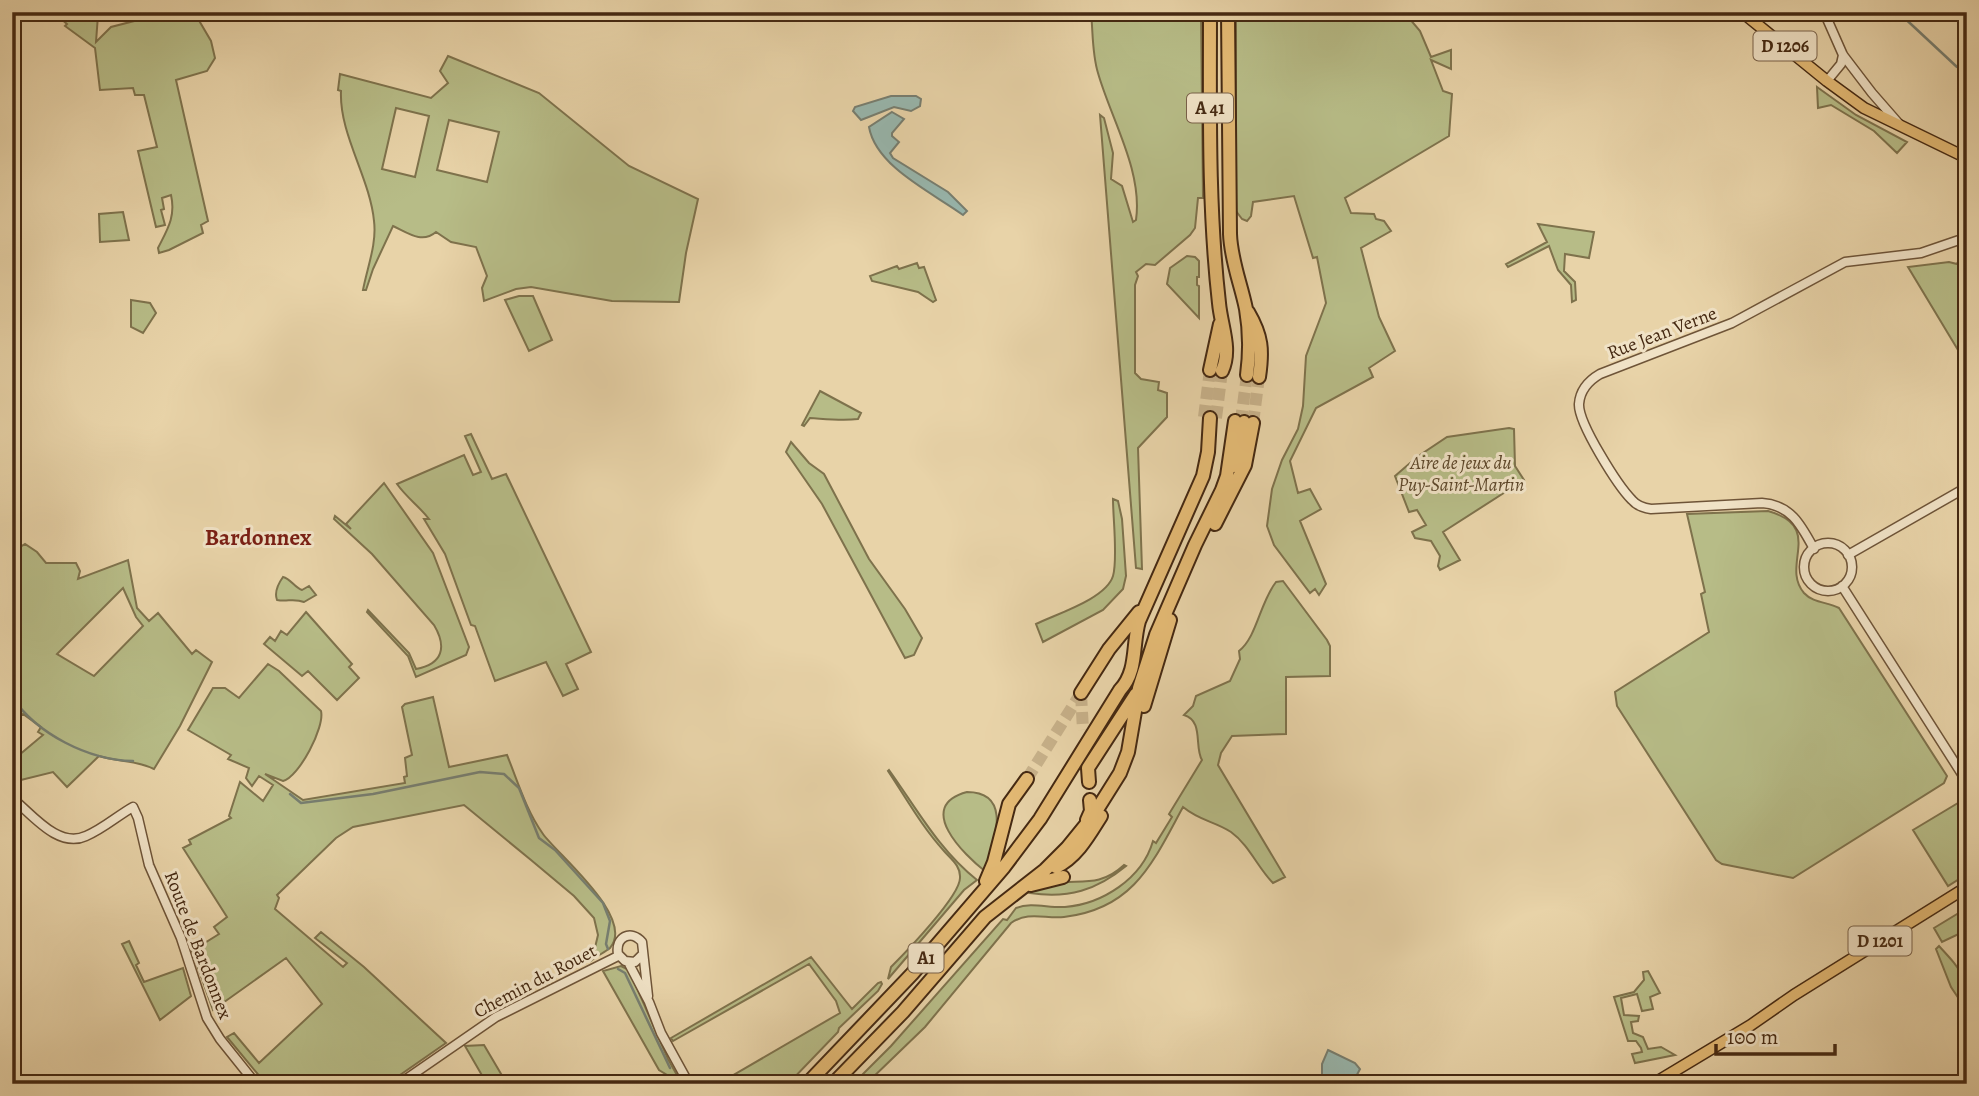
<svg xmlns="http://www.w3.org/2000/svg" width="1979" height="1096" font-family="Alegreya,serif">
<style>
.green{fill:#b7bc87;stroke:#7e724c;stroke-width:2;fill-rule:evenodd}
.water{fill:#98b7ae;stroke:#777e70;stroke-width:2}
.lines{fill:none;stroke-linecap:round;stroke-linejoin:round}
.stream{stroke:#777e70;stroke-width:2.5}
.motorway-tunnel{stroke:#c7b18a;stroke-width:12;stroke-dasharray:12 6;stroke-linecap:butt}
.tertiary-casing{stroke:#6e5438;stroke-width:11}
.primary-casing{stroke:#452912;stroke-width:13}
.motorway-casing{stroke:#452912;stroke-width:16}
.tertiary{stroke:#f0e2c6;stroke-width:8}
.primary{stroke:#e4ba74;stroke-width:10}
.motorway{stroke:#e4ba74;stroke-width:12}
.rail-casing{stroke:#452912;stroke-width:5}
.rail{stroke:#f0e2c6;stroke-width:2.5;stroke-dasharray:8;stroke-linecap:butt}
.labels{text-anchor:middle;dominant-baseline:central;stroke-width:6;stroke-linejoin:round;paint-order:stroke}
.shield{fill:#f0e2c6;stroke:#786048;stroke-width:2}
.shield-label{font-size:18px;font-weight:bold;fill:#452912}
.street-label{font-size:19px;fill:#452912;stroke:#f0e2c6}
.park-label{font-size:19px;font-style:italic;fill:#5c4629;stroke:#f0e2c6}
.quarter-label{font-size:23px;font-weight:bold;fill:#7a1f14;stroke:#f0e2c6}
</style>
<rect width="100%" height="100%" fill="#e8d3a8"/>
<filter id="stains"><feTurbulence type="fractalNoise" baseFrequency=".00286" numOctaves="4"/><feColorMatrix values="0 0 0 0 .2 0 0 0 0 .09 0 0 0 0 .02 0 0 0 .5 -.17"/></filter>
<radialGradient id="worn" r=".72"><stop offset=".6" stop-color="#630" stop-opacity="0"/><stop offset="1" stop-color="#630" stop-opacity=".3"/></radialGradient>
<path class="green" d="M53,12H107L98,15L96,42L111,27L138,20L144,12H194L211,41L215,58L207,71L176,80L208,221L201,225L203,233L169,250L159,253L158,248C167,230 176,217 171,195L162,198L164,209L161,210L165,225L156,227L138,151L157,147L144,95H135L133,88L100,90L95,48L65,26L67,24Z
M1091,12H1201L1203,198H1198L1195,228L1190,235L1155,265L1146,264L1136,272L1138,276L1135,285V373L1141,379L1159,382L1158,390L1167,393V417L1138,448L1142,569L1136,568L1100,115L1104,118L1113,153L1111,179L1122,186L1133,222L1136,220C1143,171 1111,119 1098,73C1092,54 1093,32 1091,12Z
M1236,12H1404L1420,31L1431,57L1451,50V69L1431,60L1443,91L1452,94L1449,136L1345,198L1351,213L1374,214L1376,219L1384,221L1391,231L1361,248L1379,317L1395,351L1369,368L1373,377L1316,408L1290,461L1298,493L1310,489L1321,509L1300,521L1326,584L1319,595L1315,589L1310,593L1274,545L1267,526L1272,489L1282,460L1298,429L1303,406L1306,356L1326,303L1317,257L1313,258L1294,196L1253,202L1251,216L1247,221L1242,219L1236,211Z
M448,56L539,93L629,166L698,199L686,253L679,302L612,301L531,287L516,289L484,301L482,288L487,276L476,247L451,242L436,232C422,244 408,233 393,226L373,269L366,290H363C367,268 377,244 374,221C370,178 339,134 341,91L338,90L340,74L431,98L448,83L440,71ZM396,108L429,116L415,177L382,169ZM449,120L499,132L487,182L437,170Z
M1817,87L1856,115L1907,142L1897,153L1874,131L1831,105L1818,108Z
M123,212L129,240L100,242L99,214Z
M1538,224L1594,232L1589,258L1565,254L1564,271L1575,282L1576,300L1572,302L1571,285L1558,270L1549,246L1508,267L1506,264L1547,242Z
M1187,256L1195,257L1199,261V277H1197V285L1199,286V318L1167,284L1170,268Z
M1967,259V365L1908,267L1949,262L1957,264L1959,260Z
M917,263L919,268L924,267L936,300L933,302L918,292L872,281L870,276L897,266L899,269Z
M519,296H533L552,340L529,351L505,300Z
M131,300L150,303L156,313L143,333L131,327Z
M820,391L861,413L858,419C842,421 826,419 810,418L804,426L802,425Z
M1509,428L1514,429L1515,466L1524,480L1443,532L1460,560L1440,570L1438,566L1440,556L1431,541L1415,538L1412,532L1426,525L1417,510L1409,512L1395,476L1417,457L1447,437Z
M471,434L492,479L506,474L591,652L566,664L578,689L563,696L546,662L495,681L475,626L471,625L445,554L424,519H429C419,506 407,498 397,484L464,455L473,475L481,472L465,436Z
M791,442L809,463L824,474L869,559L905,609L922,638L914,655L905,658L822,504L786,452Z
M384,483L433,553L469,647L466,655L416,677L408,656L367,612L368,610L409,653L416,669C443,664 447,647 434,625L372,554L334,519L335,516L351,529L346,524Z
M1113,499L1118,501L1122,519L1126,576L1123,589L1103,610L1043,642L1036,624C1056,614 1106,599 1113,576C1118,559 1113,519 1113,499Z
M1768,511C1825,527 1780,565 1804,593C1813,603 1828,602 1839,608L1947,776L1944,783L1793,878L1722,864L1716,860L1617,706L1615,692L1709,632L1701,594L1705,592L1687,514Z
M15,533L20,547L25,544L37,552L46,563H76L80,571L78,579L128,560L137,608L149,621L158,613L192,654L196,650L212,662L180,726L154,769C136,760 118,762 99,756L67,787L53,772L21,780L12,778V761L43,735L38,732L41,727L23,714L12,723V534ZM123,588L136,617L143,626L94,676L57,654Z
M283,577C291,579 294,587 302,590L309,586L316,595L304,602C294,598 287,602 277,600C274,592 278,584 283,577Z
M1283,581L1327,640L1330,646V676L1286,677V734L1232,736L1221,753L1218,765L1285,877L1273,883C1258,868 1249,845 1231,832C1214,821 1200,821 1183,807C1153,862 1134,909 1064,917C1045,919 1028,911 1011,923L925,1027L866,1084H853L891,1046L1003,919L1007,920L1016,908C1031,902 1048,908 1065,907C1102,904 1142,879 1153,841L1156,843L1172,817L1169,814L1202,760C1194,747 1204,721 1184,715L1193,706L1196,696L1230,681L1240,659L1239,651C1257,637 1260,602 1276,582Z
M306,612L352,664L349,667L359,678L337,700L308,671L302,676L264,644L270,637L275,641L281,631L287,635Z
M268,664L279,671L321,711C325,727 299,777 283,781L265,774L303,800L405,783L404,777L407,776L405,758L412,755L402,707L405,704L433,697L449,767L507,755C518,782 526,810 543,834C558,855 636,918 610,948C605,952 597,956 592,960L598,935L594,918L574,896L531,860L464,805L353,827L336,838L277,895L279,898L275,909L343,967L347,963L315,938L321,932L364,967L446,1043L387,1084H266L227,1037L234,1033L259,1063L322,1004L286,958L213,1010L192,951L219,934L214,927L227,917L183,848L191,844L189,840L231,818L229,816L240,782L263,801L273,785L259,776L252,786L246,778L249,768L228,759L231,755L188,730L213,688H225L239,698Z
M889,770C917,809 939,850 977,880L964,890L888,979L891,967C906,952 960,896 960,878C961,866 951,859 944,851C922,827 906,798 888,771Z
M967,792C1015,792 992,846 986,872C964,855 914,806 967,792Z
M1958,803L1963,804L1967,809V874L1948,886L1913,830Z
M1124,865L1126,866C1097,890 1068,899 1030,893C1066,869 1091,896 1124,865Z
M1967,908V930L1942,942L1934,928Z
M129,941L139,963L136,965L144,982L183,968L191,996L160,1020L122,944Z
M1939,946C1963,972 1967,976 1967,1011L1951,987L1936,949Z
M811,957L852,1009L878,983L881,982L882,984L878,991L839,1028L838,1032L788,1084H718L840,1013L836,1001L809,964L673,1041L671,1038Z
M621,966L629,970L668,1059L682,1084L659,1070L603,971Z
M1648,971L1660,993L1650,997L1653,1009L1642,1011L1637,994L1621,998L1624,1015L1639,1016L1638,1021L1631,1022L1633,1033L1643,1037L1648,1049L1661,1047L1675,1055L1635,1063L1632,1054L1642,1052L1641,1048L1636,1041H1628L1614,997L1634,992L1644,980L1643,972Z
M484,1045L507,1084H487L465,1046Z"/>
<path class="water" d="M891,96H916L921,99L920,106L911,111L894,107L861,120L853,111L855,107Z
M892,112L904,119L892,133V136L899,142L890,153L893,158L948,192L967,211L963,215C933,193 876,167 869,127Z
M1328,1050L1355,1063L1360,1069L1352,1084H1322V1064Z"/>
<g class="lines">
<path class="stream" d="M1898,12L1957,67L1967,72
M12,697C37,734 88,760 133,761
M290,794L301,803L373,794L480,772L504,774L519,788L539,838L555,850L603,903L610,921L606,944L608,949
M618,969L625,973L670,1068"/>
<path class="motorway-tunnel" d="M1204,417L1210,370
M1216,418L1222,371
M1244,422L1242,412L1247,375
M1253,423L1259,377
M1081,694L1083,730
M1027,779L1081,693"/>
<g class="tertiary-casing">
<path id="tertiary" d="M1824,12L1843,55L1872,93L1900,125
M1827,81L1841,64L1843,55
M1962,239L1967,229
M1804 567a24 24 0 1 1 48 0a24 24 0 1 1-48 0Z
M1814,549C1801,525 1791,505 1762,503L1651,509C1644,508 1637,506 1632,500C1618,486 1578,423 1579,404C1580,390 1588,381 1600,374L1732,323L1845,262L1921,253L1962,239L1967,242
M1848,555L1967,487
M1842,586L1967,782
M12,798C32,814 58,849 86,836C103,829 117,816 133,807L138,818L149,865L181,938L207,1018L220,1039L256,1084
M643,954L635,962L625,961L618,954C615,937 631,929 642,942L648,996
M628,962L649,1002L661,1033L689,1084
M399,1084L496,1017L618,956"/>
</g>
<g class="primary-casing">
<path id="primary" d="M1742,12L1827,81L1864,108L1967,158
M1653,1084L1751,1025L1794,995L1967,887"/>
</g>
<g class="motorway-casing">
<path id="motorway" d="M1210,12C1210,109 1208,206 1219,303C1221,326 1232,349 1222,371
M1228,12L1230,234C1231,261 1241,284 1246,309C1250,332 1250,353 1247,375
M1248,312C1262,336 1263,350 1259,377
M1210,370L1220,324
M1233,466L1240,448L1244,422
M1215,524L1245,465L1253,423
M1081,693L1109,649L1139,612
M1144,706L1170,620
M1089,782L1088,768L1136,694
M1087,820L1091,811L1090,800
M1056,867C1077,857 1089,835 1101,816
M986,881L994,862L1009,804L1027,779
M1031,885L1063,877
M807,1084L912,974L1004,867L1040,819L1120,690C1138,671 1132,645 1139,621L1203,476L1208,452L1210,418
M833,1084L903,1012L985,917L1045,870L1067,848L1093,816L1120,773L1128,752L1139,688L1156,635L1195,545L1222,490L1227,476L1235,421"/>
</g>
<use href="#tertiary" class="tertiary"/>
<use href="#primary" class="primary"/>
<use href="#motorway" class="motorway"/>
<g class="rail-casing">
<path id="rail" d="M1963,12L1967,14"/>
</g>
<use href="#rail" class="rail"/>
</g>
<g class="labels">
<g class="shield">
<rect x="1753.5" y="31.5" width="63" height="29" rx="5"/>
<rect x="1187" y="93.5" width="46" height="29" rx="5"/>
<rect x="1848.5" y="926.5" width="63" height="29" rx="5"/>
<rect x="908.5" y="943.5" width="35" height="29" rx="5"/>
</g>
<g class="shield-label">
<text x="1785" y="46">D 1206</text>
<text x="1210" y="108">A 41</text>
<text x="1880" y="941">D 1201</text>
<text x="926" y="958">A1</text>
</g>
<g class="street-label">
<text transform="translate(1662 333) rotate(-21)">Rue Jean Verne</text>
<text transform="translate(198 945) rotate(69)">Route de Bardonnex</text>
<text transform="translate(535 981) rotate(-28)">Chemin du Rouet</text>
</g>
<g class="park-label">
<text x="1461" y="463">Aire de jeux du<tspan x="1461" dy="22">Puy-Saint-Martin</tspan></text>
</g>
<g class="quarter-label">
<text x="258" y="537">Bardonnex</text>
</g>
</g>
<rect width="1979" height="1096" fill="none" stroke="#e8d3a8" stroke-width="42"/>
<rect x="14" y="14" width="1951" height="1068" fill="none" stroke="#452912" stroke-width="3.5"/>
<rect x="21" y="21" width="1937" height="1054" fill="none" stroke="#452912" stroke-width="2"/>
<path d="M1716 1044v10h119v-10" fill="none" stroke="#452912" stroke-width="3.5"/>
<text x="1727" y="1044" font-size="21" fill="#452912" stroke="#f0e2c6" stroke-width="5" paint-order="stroke">100 m</text>
<rect width="100%" height="100%" filter="url(#stains)"/>
<rect width="100%" height="100%" fill="url(#worn)"/>
</svg>
